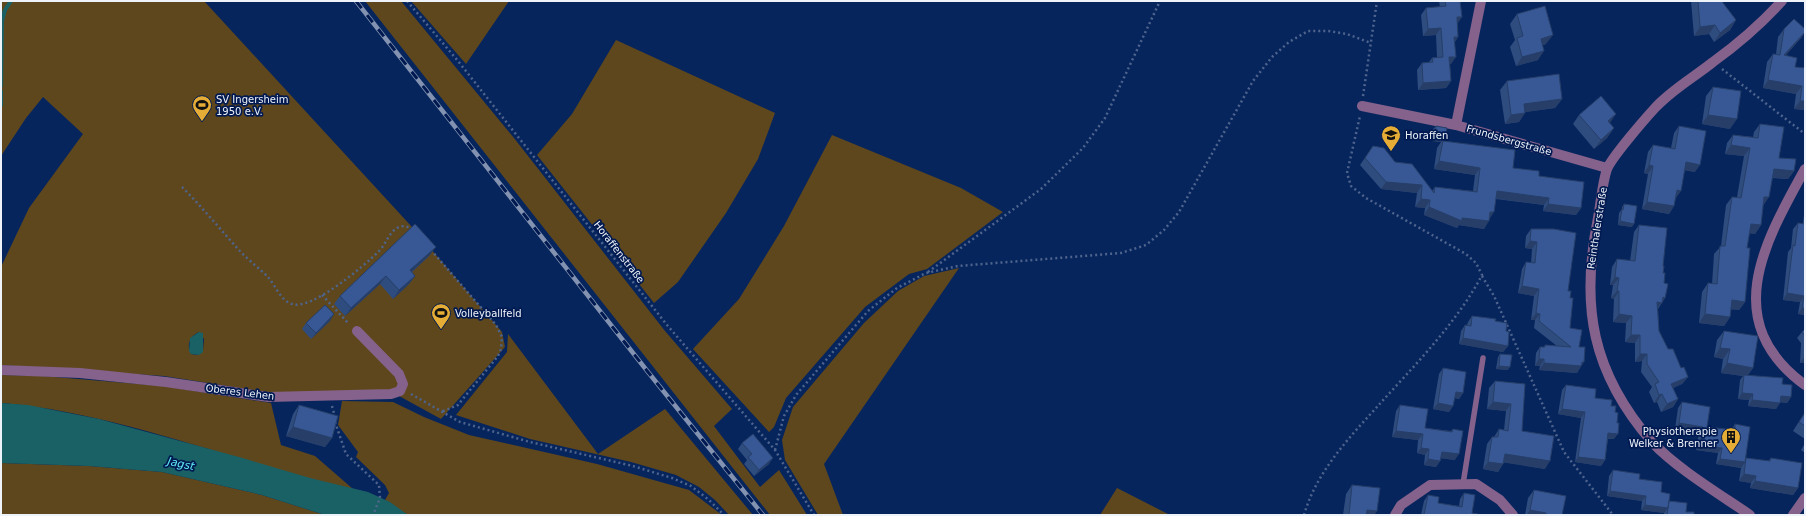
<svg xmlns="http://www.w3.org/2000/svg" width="1806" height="516" font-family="'DejaVu Sans',sans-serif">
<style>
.green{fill:#5e471d;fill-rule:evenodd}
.water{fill:#1a6165}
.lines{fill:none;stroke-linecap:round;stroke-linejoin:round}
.stream{stroke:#1a6165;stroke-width:4}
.path{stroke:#4e648d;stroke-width:2.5;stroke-dasharray:2 3;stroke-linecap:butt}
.lane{stroke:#85628b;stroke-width:5.5}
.street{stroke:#85628b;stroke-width:10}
.rail-casing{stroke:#8292b0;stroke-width:4.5}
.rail{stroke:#001a51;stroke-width:3;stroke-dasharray:9;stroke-linecap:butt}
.wall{fill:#2f4c7f}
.shaded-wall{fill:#263e68}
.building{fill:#375894;stroke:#263e68}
.labels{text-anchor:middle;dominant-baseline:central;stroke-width:3.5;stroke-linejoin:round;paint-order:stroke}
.poi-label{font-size:10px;fill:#eef2f9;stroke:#001a51;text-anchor:start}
.street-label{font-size:10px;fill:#eef2f9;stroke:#001a51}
.water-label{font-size:11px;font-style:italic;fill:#60eaf3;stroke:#001a51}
</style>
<rect width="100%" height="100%" fill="#07255d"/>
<path class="green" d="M1,1H204L412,227L502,332L505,347L441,419L390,391L284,395L164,376L1,365V267L29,208L83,134L43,97L26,118L1,156ZM199,332L204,339L203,350L197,355L191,354C186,345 190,336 199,332Z
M365,1H401L514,138L665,331L732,409L714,426L760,487L779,470L807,515H770Z
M411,1H509L466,64Z
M616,40L775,113L758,159L726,213L678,282L654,303L537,155L572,114Z
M832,135L961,188L1003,212L927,269L909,274L865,307L786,398L774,427L769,432L693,349L739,299L784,226Z
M959,268L824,464L843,515H818L785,460L782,440L793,407L864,323L898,291L924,276Z
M508,334L598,454L665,409L753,515H729L715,500L699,487L676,475L631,462L530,439L456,415L507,352Z
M1,375L42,376L163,386L271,403L281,445L315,456L353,489C235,463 122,413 1,403Z
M342,401L393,402L424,417L469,435L597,464L689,490L722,515H408L385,500L389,493L385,485L356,457L358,452L338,425Z
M1,463L89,466L162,472L262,495L325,515H1Z
M1117,488L1170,515H1100Z"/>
<path class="water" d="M199,332L203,333V352L199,355L191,354L189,351L190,338Z
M1,403L28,405L99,419L239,457L310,478L368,492L390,502L408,515H325L262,495L162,472L89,466L1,463Z"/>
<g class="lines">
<path class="stream" d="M1,86L2,21L5,10L11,1
M1,91V105"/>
<path class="path" d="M407,1L458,61L667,325L775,450L814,515
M1722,69L1805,134
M1363,96L1377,1
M182,187C202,207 220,229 239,250C248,260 259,268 268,277C275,285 281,301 292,304C311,311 364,266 378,252C386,245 389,231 399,227C404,225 409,227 413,230
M431,250L496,325L502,337L501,349L498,356L462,400L458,405L441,412
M928,272L1041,189L1083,148L1105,118L1160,1
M1482,276L1494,296L1564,452L1613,515
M322,295L349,324
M411,394L460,422L530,442L633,466L672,478L691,486L709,500L724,515
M332,406L335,417
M335,422L346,454L379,485L380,498L373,515
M775,450L784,416L796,395L868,311L897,288L926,273L958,266L1121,253L1146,245L1164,230L1179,212L1253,81L1272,57L1289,42L1308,31H1328L1347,34L1371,43
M1304,515C1316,473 1347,440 1376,408C1412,368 1457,323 1482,275L1476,263L1466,254L1366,198L1351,186L1347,173L1360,116"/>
<path class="lane" d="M1463,484L1483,358"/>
<path class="street" d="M1362,106L1456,125L1607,168
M1456,125L1481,1
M1805,169C1764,243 1719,322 1805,385
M1,370L80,373L166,382L268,397L391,394L400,391L403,384L399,374L357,331
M1395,515L1401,505L1430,485L1476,484L1500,500L1513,515
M1750,515C1721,495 1676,468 1652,442C1592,373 1580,306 1598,218C1601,202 1602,184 1607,169C1612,157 1644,120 1654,109C1671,90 1693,78 1713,62C1738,44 1761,24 1782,1
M1793,515L1805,498"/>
<g class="rail-casing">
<path id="rail" d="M356,1L648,372L763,515"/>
</g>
<use href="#rail" class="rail"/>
</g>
<path class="wall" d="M1439,1H1460L1462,17L1457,23L1458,37L1455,42L1451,64H1450L1451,81L1446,88L1418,90L1417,70L1422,63L1429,62L1432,58L1437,57L1436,35L1423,36L1421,15L1426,8L1440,7Z
M1691,1H1723V3L1736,20L1730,30L1714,42L1709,34L1694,36Z
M1517,14L1546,44L1543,45L1538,60L1516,66L1510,47L1515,40L1510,24Z
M1784,29L1805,32L1801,38L1785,56L1795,67L1805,68V110L1794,109L1796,94L1763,88L1767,62L1773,54H1776L1778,37Z
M1507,81L1562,99L1555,108L1525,112L1519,122L1505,124L1500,90Z
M1713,87L1730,129L1702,124L1706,96Z
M1579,115L1614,128L1607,138L1594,149L1573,124Z
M1760,124L1779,158L1794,171L1788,179L1772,178L1763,206L1761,225L1755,234L1749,233L1747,248L1745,302L1739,310L1731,309L1730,317L1724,326L1699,323L1702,292L1708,283L1712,284L1714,254L1721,246L1726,205L1732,197H1737L1744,156L1725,154L1727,143L1733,135L1753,137L1754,132Z
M1436,126L1445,139L1444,141L1513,168L1539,176L1581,208L1576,215L1543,211L1544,205L1496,199L1489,219L1484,229L1459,225L1457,228L1424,215L1425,208L1415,207L1417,193L1381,189L1360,165L1373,146L1395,162L1432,191L1435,187L1473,191L1475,175L1434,169L1437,148L1441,142L1432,141L1433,129Z
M1679,126L1695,172L1685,170L1676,198H1675L1674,206L1669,214L1642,209L1648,174L1644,173L1648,152L1653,145L1671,148L1674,133Z
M1624,204L1632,227L1618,225L1619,213L1622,209V207Z
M1805,207V315L1798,314L1800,302L1783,300L1788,252L1791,248L1793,229L1798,223H1803Z
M1639,225L1663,266L1665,298L1658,309L1659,331L1668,349L1681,368L1688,377L1682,384L1673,388L1678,399L1673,407L1661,412L1657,402L1654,403L1649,392L1652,387L1641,372L1642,361L1635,362V343L1625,342L1626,323L1613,322L1614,299L1611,298L1613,285H1610L1612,267L1617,259L1630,261L1634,232Z
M1531,229L1568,291L1570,298V328L1579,347L1581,365L1577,373L1539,370L1540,366H1535L1536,353L1540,347H1544L1545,345L1557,346L1534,328L1535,320H1531L1534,296L1518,293L1522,269L1526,262L1531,263L1532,249L1525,248L1526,236Z
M430,255L412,272L415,276L409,284L393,299L380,284L345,316L334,304L340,296Z
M1472,316L1495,321L1506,331L1508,346L1503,352L1459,344L1461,331L1465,325H1467L1468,322Z
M330,321L311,339L302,329L306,323Z
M1805,329V363H1800L1801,343L1797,338L1802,332Z
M1724,331L1753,368L1748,375L1782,384L1791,397L1787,403L1780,402L1776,409L1748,406L1749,400L1738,399L1740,380L1743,376L1721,373L1723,359L1714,357L1717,340Z
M1500,354L1508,370L1496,369L1498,357Z
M1443,368L1463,393L1459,399L1454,398L1453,406L1449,412L1433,409L1439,374Z
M1495,381L1525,384L1522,431L1545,469L1504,462L1498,472L1483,469L1487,444L1492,437H1494L1499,429L1504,430L1506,411L1487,409L1489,388Z
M1566,385L1595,398L1611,406L1615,412L1614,439H1608L1605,460L1601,466L1575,462L1581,418L1558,414L1562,390Z
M1682,402L1707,427L1731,430L1735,424L1745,459L1746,458L1768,461L1771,458L1798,488L1793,495L1750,488L1751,483L1739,481L1741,468L1716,464L1718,453L1696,450L1699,433L1675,429L1678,408Z
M299,405L332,438L325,447L286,436L293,414Z
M1400,405L1425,428L1451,431L1453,429L1455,460L1441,458L1440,461L1436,467L1424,465L1425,455L1417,453L1418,440L1392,437L1396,411Z
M1805,412V439L1793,431Z
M742,443L769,464L754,476L744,464L747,460L738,449Z
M1805,443V453L1801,450Z
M1613,470L1639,479L1661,492L1669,501L1686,512L1694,515H1664V513L1641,510L1642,501L1607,496L1609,476Z
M1352,485L1377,511L1374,515H1343L1346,494Z
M1534,490L1562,515H1525L1528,498Z
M1464,493L1472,513L1482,515H1421L1424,501L1428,495L1438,503L1459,506L1460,499Z"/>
<path class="shaded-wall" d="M1457,17H1462L1457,24Z
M1736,20L1730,30L1714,42L1720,33Z
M1715,25L1709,34L1694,36L1700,27Z
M1441,28L1436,35L1423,36L1428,29Z
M1805,32L1801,38L1778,64L1784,55Z
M1553,35L1546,44L1534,48L1541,39Z
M1454,37H1458L1453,44Z
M1544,51L1538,60L1516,66L1522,57Z
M1449,57H1456L1451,64H1444Z
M1768,80L1802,86L1796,94L1763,88Z
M1451,81L1446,88L1418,90L1423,83Z
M1562,99L1555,108L1518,113L1524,104Z
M1800,101H1805V110L1794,109Z
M1525,113L1519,122L1505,124L1511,115Z
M1616,114L1610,123L1601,131L1608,121Z
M1708,115L1737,119L1730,129L1702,124Z
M1614,128L1607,138L1594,149L1601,140Z
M1434,138L1445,139L1443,143V141L1441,142L1432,141Z
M1731,145L1750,148L1744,156L1725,154Z
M1439,161L1480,168L1475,175L1434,169Z
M1686,162L1700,165L1695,172L1681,170Z
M1649,165L1653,166L1648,174L1644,173Z
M1774,169L1794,171L1788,179L1768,177Z
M1386,182L1422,185L1417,193L1381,189Z
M1677,190L1681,191L1676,198L1671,197Z
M1497,191L1549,198L1544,205L1492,198Z
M1764,197H1769L1763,206Z
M1421,199L1430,200L1425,208L1415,207Z
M1647,202L1674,206L1669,214L1642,209Z
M1548,204L1581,208L1576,215L1543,211Z
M1429,207L1489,221L1484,229L1459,225L1457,228L1424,215Z
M1490,212H1494L1489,220Z
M1620,221L1634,224L1632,227L1618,225Z
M1751,224L1761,225L1755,234L1745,233Z
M1530,241L1537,242L1532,249L1525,248Z
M436,247L430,255L404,279L410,270Z
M386,276L380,284L345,316L351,308Z
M415,276L409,284L393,299L399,290Z
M1615,277L1619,278L1613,285H1610Z
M1522,286L1539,289L1534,296L1518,293Z
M1617,291H1619L1614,299L1611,298Z
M1787,293L1804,296L1800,302L1783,300Z
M1663,297L1665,298L1656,310L1657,302Z
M1732,300L1745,302L1739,310L1726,309Z
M1802,308H1805V315L1798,314Z
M1536,313L1540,314L1535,320H1531Z
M334,314L330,321L311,339L316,333Z
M1619,314L1632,316L1626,323L1613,322Z
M1705,314L1730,317L1724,326L1699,323Z
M1631,335H1640L1635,343L1625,342Z
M1463,338L1508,346L1503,352L1459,344Z
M1720,348L1730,349L1723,359L1714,357Z
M1640,354H1647L1642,361L1635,362Z
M1805,356V363H1800Z
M1539,359H1544L1540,366H1535Z
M1582,362H1584L1577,373L1539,370L1544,363Z
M1727,363L1753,368L1746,377L1744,375L1743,376L1721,373Z
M1499,366L1510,367L1508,370L1496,369Z
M1688,377L1682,384L1665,391L1671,384Z
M1456,392L1463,393L1459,399L1452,397Z
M1742,393L1753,394L1749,400L1738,399Z
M1662,394L1657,402L1654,403L1659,395Z
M1781,396L1791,397L1787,403L1777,402Z
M1678,399L1673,407L1661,412L1667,404Z
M1752,400L1780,403L1776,409L1748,406Z
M1493,402L1511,404L1506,411L1487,409Z
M1438,403L1453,406L1449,412L1433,409Z
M1562,409L1585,412L1581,418L1558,414Z
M1679,423L1703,427L1699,433L1675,429Z
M293,427L332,438L325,447L286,436Z
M1396,431L1423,434L1418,440L1392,437Z
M1608,433L1618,434L1614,439L1604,438Z
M1700,445L1722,448L1718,453L1696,450Z
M1421,448L1429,449L1425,455L1417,453Z
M1442,452L1459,454L1455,460L1437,458Z
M1505,454L1550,461L1545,469L1500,462Z
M1578,457L1605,460L1601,466L1575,462Z
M773,458L769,464L754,476L759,470Z
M1428,459L1440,461L1436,467L1424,465Z
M1720,459L1745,462L1741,468L1716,464Z
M1488,462L1503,464L1498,472L1483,469Z
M1744,474L1756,476L1751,483L1739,481Z
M1755,481L1798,488L1793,495L1750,488Z
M1610,491L1646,496L1642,501L1607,496Z
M1645,505L1668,508L1664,513L1641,510Z
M1367,510L1377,511L1374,515H1363Z
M1530,510L1546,513L1545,515H1527Z"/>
<path class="building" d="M1445,1H1460L1462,17H1457L1458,37H1454L1456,57H1449L1451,81L1423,83L1422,63L1433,62L1432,58L1443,57L1441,28L1428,29L1426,8L1446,6Z
M1698,1H1723V3L1736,20L1720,33L1715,25L1700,27Z
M1545,6L1553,35L1541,39L1544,51L1522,57L1517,38L1523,36L1517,14Z
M1794,19L1805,29V32L1784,55L1797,58L1795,67L1805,68V101H1800L1802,86L1768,80L1773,54L1780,55L1784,29Z
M1559,74L1562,99L1524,104L1525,113L1511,115L1507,81Z
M1713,87L1741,91L1737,119L1708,115Z
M1601,96L1616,114L1608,121L1614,128L1601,140L1579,115Z
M1760,124L1784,127L1779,158L1796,159L1794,171L1774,169L1769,197H1764L1761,225L1751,224L1747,248H1750L1745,302L1732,300L1730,317L1705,314L1708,283L1717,284L1720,246H1725L1732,197L1741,198L1750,148L1731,145L1733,135L1758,138Z
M1436,126L1447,128L1445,139L1434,138Z
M1679,126L1706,131L1700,165L1686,162L1681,191L1677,190L1674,206L1647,202L1653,166L1649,165L1653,145L1675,149Z
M1443,141L1515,150L1513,168L1539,171V176L1584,182L1581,208L1548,204L1549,198L1497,191L1494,212H1490L1489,221L1462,218V221L1429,207L1430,200L1421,199L1422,185L1386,182L1365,158L1373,146L1384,148L1395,162L1412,164L1434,193L1435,187L1477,192L1480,168L1439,161Z
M1624,204L1637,206L1634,224L1620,221L1622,209L1623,210Z
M1798,223L1805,224V308H1802L1804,296L1787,293L1793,245L1795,246Z
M415,224L436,247L410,270L415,276L399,290L386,276L351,308L340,296Z
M1639,225L1667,228L1663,266H1664L1663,273H1665L1664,283L1668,284L1665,298L1663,297L1662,303L1657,302L1659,331L1668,349H1673L1681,368L1684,367L1688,377L1671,384L1678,399L1667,404L1662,394L1659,395L1655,384L1659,382L1647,364V354H1640V335H1631L1632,316L1619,314V291H1617L1619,278L1615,277L1617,259L1635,261Z
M1531,229H1554L1576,233L1568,291H1571L1570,298H1573L1570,328L1582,330L1579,347H1585L1584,362H1582L1581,366L1544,363V359H1539L1540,347H1545V345L1571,347L1539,321L1540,314L1536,313L1539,289L1522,286L1526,262L1535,263L1537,242L1530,241Z
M325,305L334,314L316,333L306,323Z
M1472,316L1496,319L1495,321L1507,323L1506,331L1509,332L1508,346L1463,338L1465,325L1471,326Z
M1805,329V336L1802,332Z
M1724,331L1758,336L1753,368L1727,363L1730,349L1720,348Z
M1500,354L1512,355L1510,367L1499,366Z
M1443,368L1466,372L1463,393L1456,392L1453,406L1438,403Z
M1744,375L1783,378L1782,384L1792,385L1791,397L1781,396L1780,403L1752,400L1753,394L1742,393Z
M1495,381L1525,384L1522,431L1554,436L1550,461L1505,454L1503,464L1488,462L1492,437H1498L1499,429L1508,431L1511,404L1493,402Z
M1566,385L1596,389L1595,398L1612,400L1611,406H1616L1615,412L1618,413L1617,423H1619L1618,434L1608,433L1605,460L1578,457L1585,412L1562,409Z
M1682,402L1710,407L1707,427L1735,430V424L1750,427L1745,462L1720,459L1722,448L1700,445L1703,427L1679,423Z
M299,405L338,416L332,438L293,427Z
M1400,405L1428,409L1425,428L1452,432L1453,429L1463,431L1459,454L1442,452L1440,461L1428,459L1429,449L1421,448L1423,434L1396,431Z
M1805,413V426L1799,422Z
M753,434L773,458L759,470L748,457L752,454L742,443Z
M1746,458L1770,461L1771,458L1802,463L1798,488L1755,481L1756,476L1744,474Z
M1613,470L1640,474L1639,479L1662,482L1661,492L1670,494L1668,508L1645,505L1646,496L1610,491Z
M1352,485L1380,488L1377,511L1367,510L1366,515H1349Z
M1534,490L1566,496L1562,515H1546V513L1530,510Z
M1464,493L1475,495L1472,513L1482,515H1424L1428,495L1439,497L1438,503L1462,507Z
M1669,501L1687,503L1686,512H1694V515H1667Z"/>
<defs>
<g id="stadium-pin" transform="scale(1)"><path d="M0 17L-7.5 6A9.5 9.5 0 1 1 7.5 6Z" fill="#e6ad36" stroke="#001a51"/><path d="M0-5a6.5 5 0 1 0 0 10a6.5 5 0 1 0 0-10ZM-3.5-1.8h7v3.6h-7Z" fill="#111"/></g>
<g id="school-pin" transform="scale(1)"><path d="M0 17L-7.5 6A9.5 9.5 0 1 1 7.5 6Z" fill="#e6ad36" stroke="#001a51"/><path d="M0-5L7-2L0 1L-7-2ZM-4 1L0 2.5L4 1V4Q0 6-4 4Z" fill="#111"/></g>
<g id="building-pin" transform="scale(1)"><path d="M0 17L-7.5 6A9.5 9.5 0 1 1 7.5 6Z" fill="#e6ad36" stroke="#001a51"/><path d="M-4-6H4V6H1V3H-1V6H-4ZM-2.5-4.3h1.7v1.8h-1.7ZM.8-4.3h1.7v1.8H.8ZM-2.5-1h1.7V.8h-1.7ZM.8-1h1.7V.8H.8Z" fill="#111"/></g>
</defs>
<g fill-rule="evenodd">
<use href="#stadium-pin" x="202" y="105"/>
<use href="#school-pin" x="1391" y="135"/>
<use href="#stadium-pin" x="441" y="313"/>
<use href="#building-pin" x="1731" y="437"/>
</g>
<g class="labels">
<g class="poi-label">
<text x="216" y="99">SV Ingersheim<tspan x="216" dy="12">1950 e.V.</tspan></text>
<text x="1405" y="135">Horaffen</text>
<text x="455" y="313">Volleyballfeld</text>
<text x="1717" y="431" text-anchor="end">Physiotherapie<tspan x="1717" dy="12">Welker &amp; Brenner</tspan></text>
</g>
<g class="street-label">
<text transform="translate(1509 140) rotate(16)">Frundsbergstraße</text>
<text transform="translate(1597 228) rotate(-81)">Reinthalerstraße</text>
<text transform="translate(619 252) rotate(52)">Horaffenstraße</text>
<text transform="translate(240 392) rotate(7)">Oberes Lehen</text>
</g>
<g class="water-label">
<text transform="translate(181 464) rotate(12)">Jagst</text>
</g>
</g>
<rect width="1806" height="516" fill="none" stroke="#eef2f9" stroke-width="4"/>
</svg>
